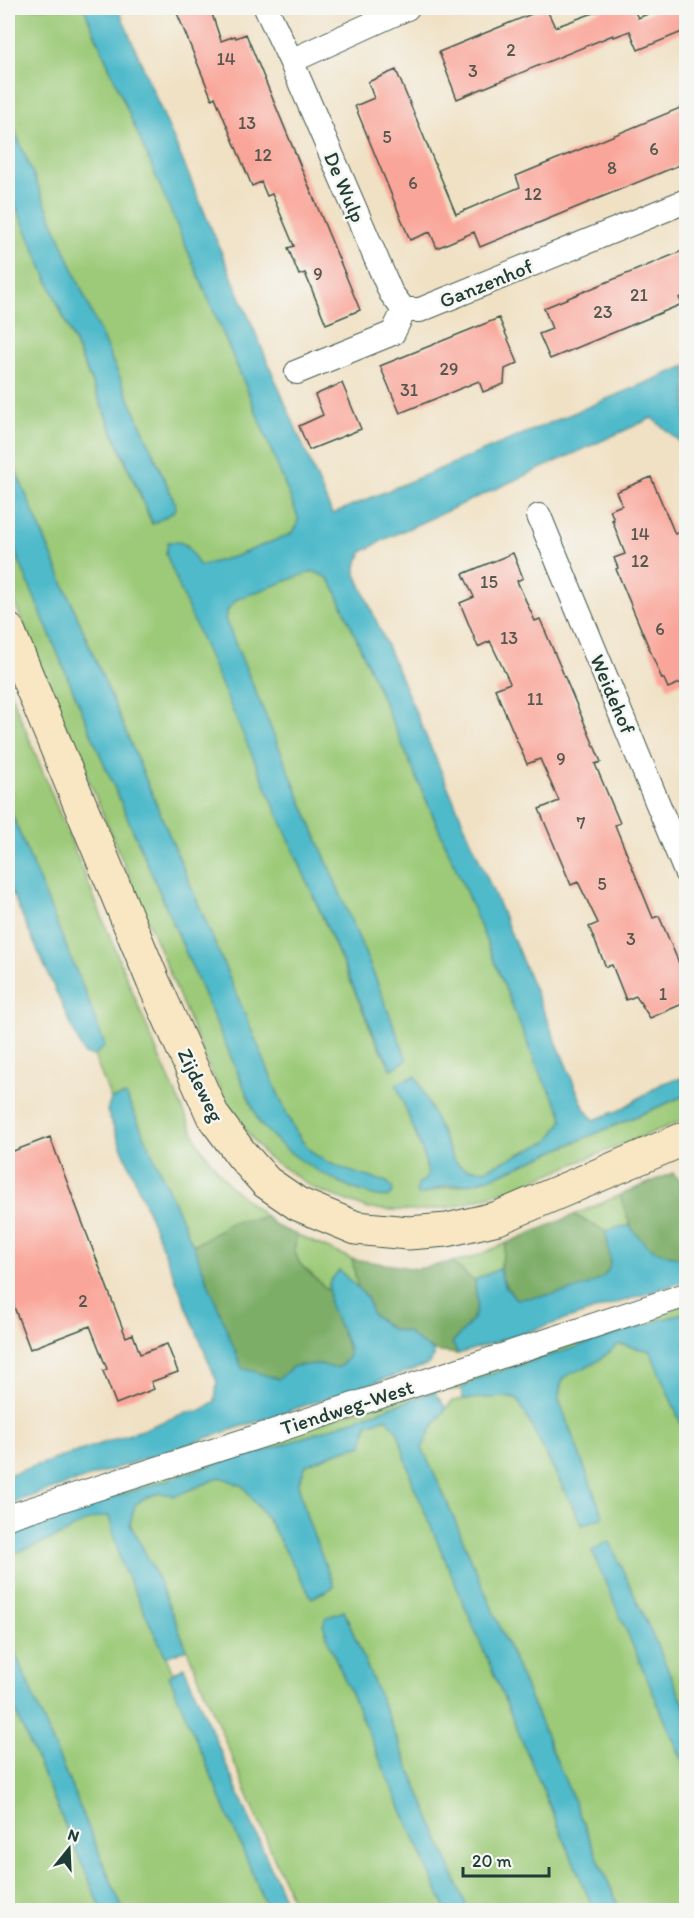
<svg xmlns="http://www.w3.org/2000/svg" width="694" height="1918" font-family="Itim,sans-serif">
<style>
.green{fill:#9cca78;stroke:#5e8456;stroke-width:1.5}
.forest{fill:#7dae68;stroke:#4e764e;stroke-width:1.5}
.water{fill:#4fbaca;stroke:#377c7f;stroke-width:1.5}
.building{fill:#faa599}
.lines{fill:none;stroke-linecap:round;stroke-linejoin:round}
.street-casing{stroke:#3e564a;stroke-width:26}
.secondary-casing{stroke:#3e564a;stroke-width:35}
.street{stroke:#fff;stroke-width:24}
.secondary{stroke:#f9e7c3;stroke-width:33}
.labels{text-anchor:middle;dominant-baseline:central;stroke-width:5;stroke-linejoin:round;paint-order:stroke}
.number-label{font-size:18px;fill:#56574d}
.street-label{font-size:21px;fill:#1f3d34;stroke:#f6f6f2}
</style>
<rect width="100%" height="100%" fill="#f6f6f2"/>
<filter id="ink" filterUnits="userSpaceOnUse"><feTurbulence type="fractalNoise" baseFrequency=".0167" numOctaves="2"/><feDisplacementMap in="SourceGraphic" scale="12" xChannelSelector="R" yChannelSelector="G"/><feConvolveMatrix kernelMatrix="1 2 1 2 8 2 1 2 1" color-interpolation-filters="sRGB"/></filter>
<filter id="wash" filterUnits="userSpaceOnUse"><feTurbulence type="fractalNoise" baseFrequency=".008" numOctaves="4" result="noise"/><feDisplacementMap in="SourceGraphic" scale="24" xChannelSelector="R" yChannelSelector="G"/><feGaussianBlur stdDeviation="1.35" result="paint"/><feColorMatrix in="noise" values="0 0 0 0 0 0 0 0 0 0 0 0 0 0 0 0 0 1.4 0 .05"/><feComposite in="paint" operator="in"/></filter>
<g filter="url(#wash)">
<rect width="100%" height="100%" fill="#f0e1c4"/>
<path class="green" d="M8,8H84L246,387L298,517L297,526L291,534L236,556L199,566L187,545L166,554L375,1039L391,1068L406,1060L375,977L225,619L228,608L237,599L313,571L328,578L335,589L470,901L540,1074L561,1111L563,1120L549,1141L484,1170L468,1169L460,1166L453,1159L416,1076L396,1084L423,1153L428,1174L424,1181L425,1194C446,1184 463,1188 483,1180C551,1153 619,1124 686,1095V1119L509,1190L453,1207L416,1211L369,1209L315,1189L266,1156L238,1121L213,1077L8,587V534L96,745L260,1124L295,1156L347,1187L381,1197L387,1182C367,1177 329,1166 313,1153C292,1135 280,1097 269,1072L8,452V188L152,524L175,503L94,319L8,115Z
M8,687L157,1052L199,1145L229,1185L266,1217L230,1223L206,1239L193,1245L126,1096L111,1099L94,1056L104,1045L88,1000L8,805Z
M620,1195L630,1226L619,1227L606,1232L574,1215Z
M297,1235L352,1259L358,1289L339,1270L329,1283L330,1292L300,1264L294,1250Z
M507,1243L499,1269L476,1279L475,1282L452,1262L471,1258Z
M686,1303V1312L479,1378L461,1389L434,1392L282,1445L252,1455L231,1459L8,1532V1524Z
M619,1344L650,1351L686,1435V1709L610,1543L593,1551L686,1769V1910H620L443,1493L422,1448L433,1426L452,1401C472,1398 498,1393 518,1400L582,1525L603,1517L559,1400L560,1384L564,1377Z
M387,1418L398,1432L413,1484L594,1910H468L344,1611L331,1648L446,1910H296L153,1568L130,1524L135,1504L147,1497L164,1492L193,1489L221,1477L243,1486L270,1523L312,1598L308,1521L298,1484L306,1465L343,1450L363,1445L367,1424Z
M97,1516H109L121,1563L166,1657L273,1910H123L8,1636V1555L57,1537L82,1522Z
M8,1694L102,1910H8Z"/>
<path class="forest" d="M673,1173L686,1187V1259C677,1257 667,1256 658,1253C634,1243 627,1218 620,1195Z
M574,1215L606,1232C607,1241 611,1257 610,1265C606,1292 536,1297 516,1299C496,1275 499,1271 507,1243Z
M266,1217L278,1227L297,1235L294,1250L300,1264L330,1292C328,1315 347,1333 349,1356L341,1366L334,1368L319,1364L294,1366L278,1379L242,1369L193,1245L206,1239L230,1223Z
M352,1259L417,1269L452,1262L475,1282C474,1289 477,1295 477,1302C477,1320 463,1330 452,1343L458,1354L434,1351L419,1342L407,1332L391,1329L372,1314L367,1297L358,1289Z"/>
<path class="water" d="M84,8H118L332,514L686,366V460L679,441L652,418L385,539L362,552L356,566V574L501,910L585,1110L594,1120L620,1110L663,1083L686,1077V1095L498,1175L474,1183L444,1186L425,1194L418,1195L416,1192L419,1183L424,1181L428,1174L423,1153L396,1084L416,1076L453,1159L460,1166L468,1169L484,1170L549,1141L563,1120L561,1111L540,1074L470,901L335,589L328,578L313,571L237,599L228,609L225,619L375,977L407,1060L392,1069L376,1039L187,606L166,554L168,542C190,540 188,550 200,566L236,556L291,534L297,526L298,517L246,387Z
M8,115L94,319L175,503L176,508L172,513L153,524L8,188Z
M8,452L269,1072C280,1097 292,1135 313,1153C329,1166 367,1177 387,1182L392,1187L393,1191L388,1197C363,1197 315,1171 295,1156C282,1147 272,1135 260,1124L96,745L8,534Z
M8,805L88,1000L105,1046L94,1056L84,1054L8,884Z
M126,1095L193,1245L242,1368L278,1379L294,1366L319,1364L334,1368L341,1366L349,1356L348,1345L329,1304V1283L339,1270L367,1297L372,1314L391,1329L407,1332L419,1342L434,1351V1357L427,1365L8,1504V1475L142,1430L187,1412L200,1411L215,1402L217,1382L107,1111L111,1099Z
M630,1226C649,1252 656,1252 686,1259V1281L458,1354L452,1343C463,1330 477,1321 477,1303C477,1294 474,1288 476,1279L499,1269L504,1285L516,1299C536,1297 606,1291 610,1265C611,1257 607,1241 606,1232L619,1227Z
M686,1312V1435L650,1351L619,1344C611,1350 604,1357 596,1362C573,1377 560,1367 559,1400L603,1517L583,1525L518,1400L510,1397L463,1399L461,1389L479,1378Z
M434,1392L446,1408L433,1426L422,1448L443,1493L620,1910H594L413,1484L398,1432L387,1418L367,1424L363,1445L343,1450L306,1465L298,1484L308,1521L334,1587L312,1598L270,1523L243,1486L221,1477L175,1496C159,1490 150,1495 135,1504L130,1524L153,1568L187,1649L166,1657L121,1563L109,1516C88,1516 75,1529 57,1537C41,1544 24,1549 8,1555V1532L231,1459L252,1455L282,1445Z
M610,1542L686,1709V1769L592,1551L603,1544Z
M344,1611L468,1910H446L331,1648L323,1624L327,1617Z
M8,1636L123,1910H102L8,1694Z
M184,1667L289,1910H268L169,1676Z"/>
<g id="blocks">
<path class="building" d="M175,8H210L221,41L235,36L236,38L246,34L360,310L326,324L305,273L299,275L288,248L294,246L272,194L267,196L261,182L252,186L215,97L212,99Z
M546,8L555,27L607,8H633L638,18L662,8H682L687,18V30L638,50L630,31L614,37L613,35L457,99L439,52Z
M396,70L456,214L520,187L516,176L687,105V162L480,247L474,232L437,248L430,232L410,240L355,106L374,98L368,82Z
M687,249V295L679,298L682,304L550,359L539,334L552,329L544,308Z
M499,318L518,363L505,369L504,384L483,392L479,381L400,413L380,366Z
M342,383L361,429L309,450L299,426L323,415L315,395Z
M651,477L675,534L687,529V680L668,688L664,679H662L616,569L618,568L614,558L625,554L612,520H614L610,510L622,505L616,492Z
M513,553L523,578L517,581L535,621L540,619L601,762L595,764L620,823L615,825L653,918L659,916L687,982V1002L650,1018L636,996L626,1000L612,965L606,967L589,927L598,923L578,882L571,885L539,809L559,801L540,759L527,764L495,689L510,683L490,641L478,647L460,603L474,597L463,574Z
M50,1137L126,1337L133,1334L140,1354L167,1344L178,1372L151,1382L154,1389L116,1404L103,1371L107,1369L90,1326L30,1349L8,1291V1153Z"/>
</g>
</g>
<g filter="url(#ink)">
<use href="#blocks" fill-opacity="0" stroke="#3e564a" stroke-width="1.5"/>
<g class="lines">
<g class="street-casing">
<path id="street" d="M266,8L291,61L391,293L404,310
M291,61L407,8
M297,372L393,333L404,310H420L686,201
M539,516L686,872
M8,1517L269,1433L686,1295"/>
</g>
<g class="secondary-casing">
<path id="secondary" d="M8,630L153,981L213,1116L242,1155L266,1182L298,1204L356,1228L408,1233L447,1230L498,1218L686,1138"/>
</g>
<use href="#street" class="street"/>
<use href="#secondary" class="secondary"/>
</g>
</g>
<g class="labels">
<g class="number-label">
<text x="511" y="50">2</text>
<text x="226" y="59">14</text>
<text x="473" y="71">3</text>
<text x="247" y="123">13</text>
<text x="387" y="137">5</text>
<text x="654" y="149">6</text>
<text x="263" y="155">12</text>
<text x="612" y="168">8</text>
<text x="413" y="183">6</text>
<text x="533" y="194">12</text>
<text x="318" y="274">9</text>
<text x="639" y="295">21</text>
<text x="603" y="312">23</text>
<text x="449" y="369">29</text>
<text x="409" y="390">31</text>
<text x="640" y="534">14</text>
<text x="640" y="561">12</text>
<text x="489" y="582">15</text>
<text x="660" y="629">6</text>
<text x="509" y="638">13</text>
<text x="535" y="699">11</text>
<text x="561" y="759">9</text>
<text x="581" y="823">7</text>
<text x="602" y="884">5</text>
<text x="631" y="939">3</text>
<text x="663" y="994">1</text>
<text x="83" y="1301">2</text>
</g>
<g class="street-label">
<text transform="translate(345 187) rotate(67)">De Wulp</text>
<text transform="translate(486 283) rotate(-22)">Ganzenhof</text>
<text transform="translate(613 694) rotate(67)">Weidehof</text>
<text transform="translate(201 1085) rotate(64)">Zijdeweg</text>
<text transform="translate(347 1407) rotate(-18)">Tiendweg-West</text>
</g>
</g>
<rect width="694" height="1918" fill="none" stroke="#f6f6f2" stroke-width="30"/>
<g transform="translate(69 1849) rotate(18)" stroke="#f6f6f2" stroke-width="4.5" paint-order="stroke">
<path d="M0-4.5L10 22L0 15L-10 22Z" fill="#1f3d34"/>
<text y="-9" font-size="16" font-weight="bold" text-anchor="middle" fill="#1f3d34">N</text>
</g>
<path d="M463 1867v9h86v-9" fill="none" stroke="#1f3d34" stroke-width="3"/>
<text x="472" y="1867" font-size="18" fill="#1f3d34" stroke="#f6f6f2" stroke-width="4.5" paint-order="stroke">20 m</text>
</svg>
